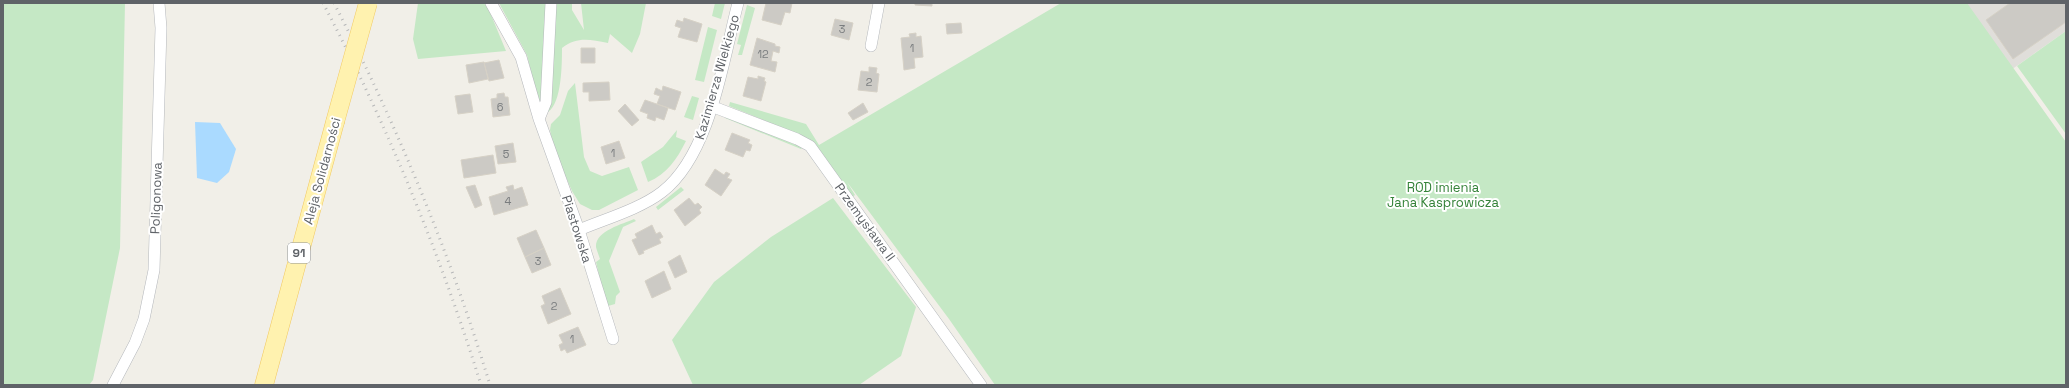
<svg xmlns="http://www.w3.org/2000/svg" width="2069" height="388" font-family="'Space Grotesk',sans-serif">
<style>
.industrial{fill:#e0deda}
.green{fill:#c5e8c5}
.water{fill:#aadaff}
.building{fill:#cccac5;stroke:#d6d1c6}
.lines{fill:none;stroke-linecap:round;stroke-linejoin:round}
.minor-casing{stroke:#b5b8bc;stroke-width:12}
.primary-casing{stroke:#f2c960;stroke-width:19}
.minor{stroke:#fff;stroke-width:11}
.primary{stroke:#fff2af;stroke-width:18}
.rail{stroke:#b6b7b8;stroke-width:3;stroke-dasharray:1 5;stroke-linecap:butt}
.primary-bridge-casing{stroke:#f2c960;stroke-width:19;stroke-linecap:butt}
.primary-bridge{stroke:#fff2af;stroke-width:18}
.labels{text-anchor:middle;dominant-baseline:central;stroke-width:4;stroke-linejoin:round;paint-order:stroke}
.number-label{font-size:11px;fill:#7a7d7f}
.shield{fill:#fff;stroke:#8f9295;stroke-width:1}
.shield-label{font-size:12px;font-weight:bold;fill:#5f6368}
.street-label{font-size:13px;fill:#5f6368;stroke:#fff}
.park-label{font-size:13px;fill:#348238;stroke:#fff}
</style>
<rect width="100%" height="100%" fill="#f1efe8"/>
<path class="industrial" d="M1964,3H2066V31L2011,70Z"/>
<path class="green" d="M3,3H125L120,248L93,380L89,385H3Z
M418,3H484L489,10L506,51L418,59L413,39Z
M499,3H548L541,108L536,93L527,55Z
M555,3H572V10L584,30L581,3H646L640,34L632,53L610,34L608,43C590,40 578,36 562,48C562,63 562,103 548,112Z
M715,3H725L721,19L712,16Z
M1061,3H1967L2066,142V385H995L949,319L847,182L855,195L852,197L814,143L807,138L729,106L730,102L806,124L819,145Z
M747,5L755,8L742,55H738L741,45L737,44Z
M708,27L717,30L704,82L695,80Z
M2066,31V134L2017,66Z
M575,83L584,157L590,171L602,176L629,167L638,190L599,210H592L580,204L572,191L554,150L550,130L551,124L560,115L568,91Z
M692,96L699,98L693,120L684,117Z
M726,117L799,146L802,148L801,149L725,118Z
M677,130L676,137L686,141C677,159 667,174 648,182L641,162L663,147Z
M681,187L684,190L658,210L656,207Z
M833,198L916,307L901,356L859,385H693L672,340L714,282L771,237Z
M634,219L636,221L623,227L609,261L620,292L616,296L615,304L608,306L598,280L599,275L596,262L600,259C599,256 597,251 596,247C595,231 623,224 634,219Z"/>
<path class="water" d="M195,122L220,123L236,149L229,172L217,183L197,178Z"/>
<path class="building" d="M766,3H792L790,13L785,12L781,25L762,20Z
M915,3H932V6L915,5Z
M2010,3H2066V22L2013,59L1986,20Z
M684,18L702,24L697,42L678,37L681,28L675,26L677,20L683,22Z
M835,19L853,23L849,40L831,35Z
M961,23L962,33L947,34L946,24Z
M916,33V37L921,36L923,57L914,58L915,68L904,70L901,38L910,37L909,34Z
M757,38L775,44V46L780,47L779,53L773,51L771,61L777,62L775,72L750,65Z
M581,48H595V63H581Z
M499,60L504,78L489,81L484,63Z
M484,62L488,79L469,83L466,65Z
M869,67L877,68L876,73L879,74L877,92L858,90L861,71L869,72Z
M758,76L765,78L764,81L766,82L761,101L743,96L748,77L758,79Z
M609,82L610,100L589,101V92H583V83Z
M663,86L681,92L675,110L657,104L660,96L654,94L656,88L662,91Z
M504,93L505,97H508L510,115L493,117L491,99L497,98V94Z
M470,94L473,112L458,114L455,96Z
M645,100L668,108L664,120L656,117L655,121L647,118L648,114L640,111Z
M863,103L868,112L853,120L848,113Z
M625,104L639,120L632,126L618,111Z
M732,133L750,140L748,143L752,145L750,151L746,150L743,157L725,150Z
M619,141L625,158L606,164L601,147Z
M513,143L516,162L498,164L495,146Z
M493,155L496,173L464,178L461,160Z
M715,169L724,175L726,172L730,174L727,178L732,180L721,196L705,185Z
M475,185L482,205L475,208L466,187Z
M513,185L514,190L522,187L528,205L494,215L489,197L508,191L506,187Z
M689,198L695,205L698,203L702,207L699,210L701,213L685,226L674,210Z
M652,225L656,234L660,232L663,237L659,239L661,243L643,251L644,253L639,255L632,240L637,238L635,234Z
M536,230L544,248L525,257L517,238Z
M544,248L551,265L532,273L525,257Z
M680,255L687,272L675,278L668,262Z
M664,271L671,289L652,298L645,281Z
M560,288L571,314L548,324L541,306L545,304L542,296Z
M578,327L586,345L567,353L565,349L561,351L559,345L563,343L559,335Z"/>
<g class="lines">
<g class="minor-casing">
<path id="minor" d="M491,3L521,57L539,119L579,230L613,339
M871,46L879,3
M711,106L797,139L810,146L981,385
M539,119L546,102L551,3
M579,230C605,219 640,209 662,192C711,154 723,60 738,3
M113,385L135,343L144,319L154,270L161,28L159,3"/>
</g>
<g class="primary-casing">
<path id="primary" d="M264,385L335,122"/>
</g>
<use href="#minor" class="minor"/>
<use href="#primary" class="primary"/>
<path class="rail" d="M323,3C387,125 440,253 481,385
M334,3C397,126 450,253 490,385"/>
<g class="primary-bridge-casing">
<path id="primary-bridge" d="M335,122L368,3"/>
</g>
<use href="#primary-bridge" class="primary-bridge"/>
</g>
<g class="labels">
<g class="number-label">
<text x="842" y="29">3</text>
<text x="912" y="48">1</text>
<text x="763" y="54">12</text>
<text x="869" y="82">2</text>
<text x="500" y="107">6</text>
<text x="613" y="153">1</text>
<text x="506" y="154">5</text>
<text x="508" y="201">4</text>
<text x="538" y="261">3</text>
<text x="554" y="306">2</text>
<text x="572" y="339">1</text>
</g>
<rect class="shield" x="288" y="243" width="22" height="20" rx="3"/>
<g class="shield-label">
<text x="299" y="253">91</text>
</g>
<g class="street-label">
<text transform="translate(717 77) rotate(-74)">Kazimierza Wielkiego</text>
<text transform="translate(322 171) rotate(-75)">Aleja Solidarności</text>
<text transform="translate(156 198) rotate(-88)">Poligonowa</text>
<text transform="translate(865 222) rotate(54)">Przemysława II</text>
<text transform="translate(577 229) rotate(72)">Piastowska</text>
</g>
<g class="park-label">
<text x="1443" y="187">ROD imienia<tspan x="1443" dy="15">Jana Kasprowicza</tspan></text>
</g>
</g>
<rect width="2069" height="388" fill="none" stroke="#5f6368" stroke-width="8"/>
</svg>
